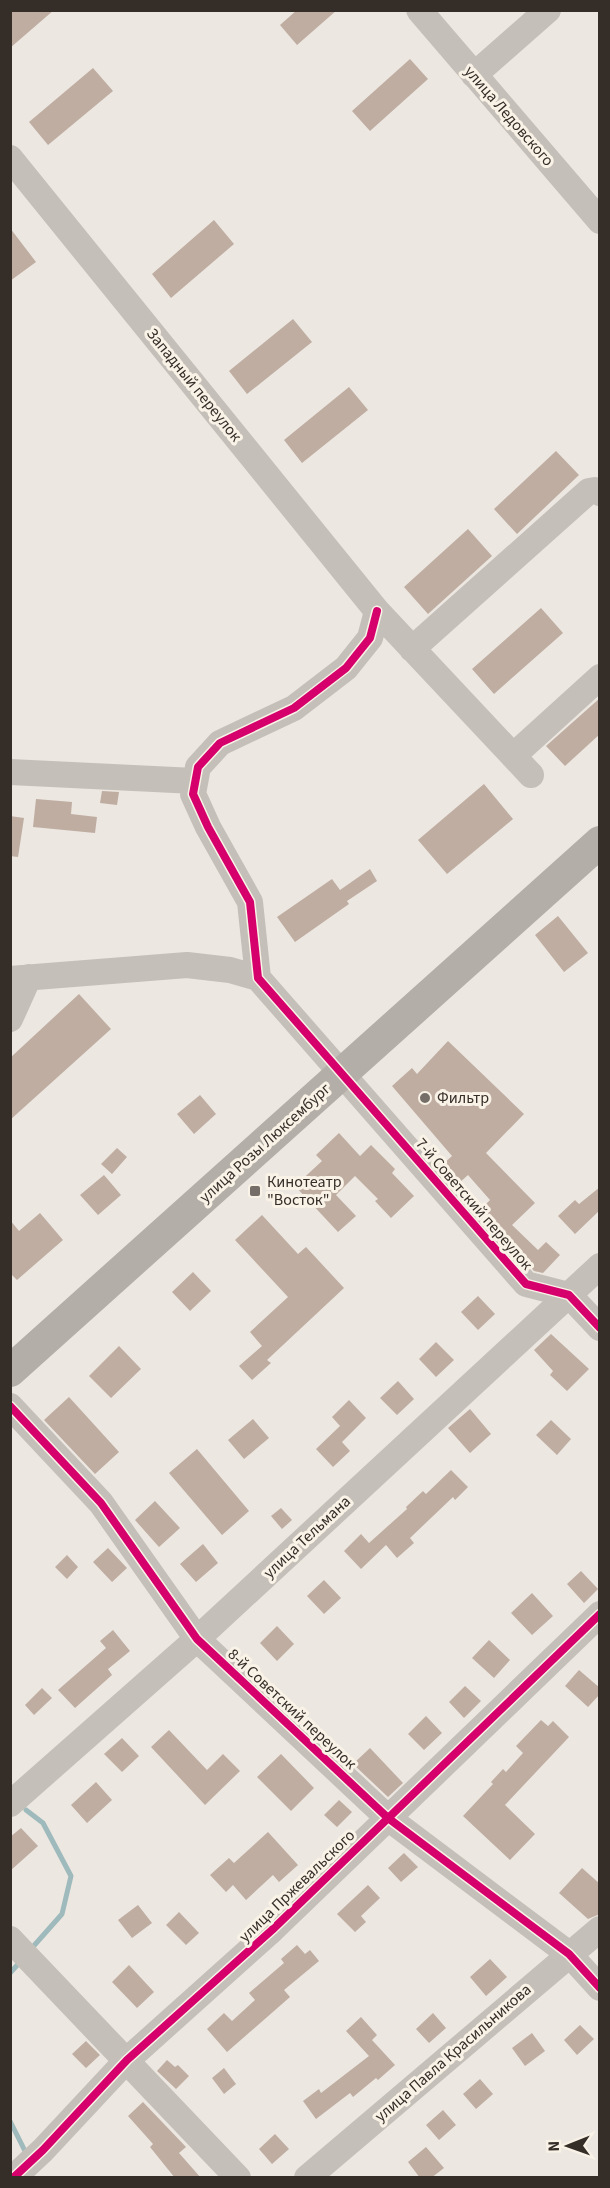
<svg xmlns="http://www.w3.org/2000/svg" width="610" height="2188" font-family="'Source Sans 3',sans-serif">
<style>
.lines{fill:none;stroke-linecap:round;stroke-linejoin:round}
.stream{stroke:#9ebabc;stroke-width:5}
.building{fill:#bfada2}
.minor{stroke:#c5bfb9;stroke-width:26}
.major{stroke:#b4aea8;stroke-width:32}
.cycleway-casing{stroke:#f9f2e7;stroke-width:11}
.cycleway{stroke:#d6006c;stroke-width:8}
.poi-dot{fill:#756e68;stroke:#f9f2e7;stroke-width:2}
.labels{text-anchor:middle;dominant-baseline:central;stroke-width:6;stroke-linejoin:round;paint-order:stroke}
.street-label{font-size:16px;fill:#352d28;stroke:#f9f2e7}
.poi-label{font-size:16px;fill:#352d28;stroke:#f9f2e7;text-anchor:start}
</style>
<rect width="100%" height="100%" fill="#ece7e0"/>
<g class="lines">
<path class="stream" d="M26,1810L43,1823L71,1876L62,1914L31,1949
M10,1973L21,1961
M10,2121L27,2155"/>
</g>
<path class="building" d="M10,10H54L10,48Z
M297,10H337L297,45L280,25Z
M410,59L428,79L370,131L352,111Z
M93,68L113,91L48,145L29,122Z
M214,220L234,244L171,298L152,274Z
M10,228L36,262L10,281Z
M293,319L312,342L247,394L229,371Z
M349,387L368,410L302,463L284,440Z
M556,451L579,475L517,534L494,509Z
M468,529L492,556L428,614L404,587Z
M541,608L563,633L494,694L472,669Z
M600,698V734L565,766L546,746Z
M484,784L513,819L447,874L418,840Z
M102,791L119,792L117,805L100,803Z
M36,799L72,802L71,814L97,817L95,833L33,827Z
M10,816L24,818L18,857L10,856Z
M370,869L377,881L347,901L349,904L295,942L277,917L332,879L340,890Z
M558,916L588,953L564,972L535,935Z
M79,994L111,1029L10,1120V1058Z
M448,1041L524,1114L486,1153L535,1203L512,1225L538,1250L546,1242L560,1255L543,1273L534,1271L481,1209L490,1200L468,1175L458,1184L442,1165L452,1156L392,1086L412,1068L417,1074Z
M200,1095L216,1114L194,1134L177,1114Z
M339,1133L360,1156L371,1145L395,1169L392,1173L414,1196L391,1218L375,1201L378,1199L355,1176L336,1195L356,1216L338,1232L295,1186L322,1161L316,1155Z
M117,1148L127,1157L112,1174L101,1164Z
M104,1175L121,1195L98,1215L80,1195Z
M600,1187V1210L575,1234L558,1216L575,1200L579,1204Z
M40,1213L63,1240L17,1280L10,1273V1220L19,1231Z
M262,1215L298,1254L306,1247L344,1288L267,1360L271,1363L252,1380L239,1366L262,1346L250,1332L288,1297L235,1240Z
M193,1272L211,1291L190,1311L172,1292Z
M478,1296L495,1314L478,1330L461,1312Z
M551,1334L589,1369L567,1391L550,1375L553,1371L534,1350Z
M436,1342L454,1360L436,1377L419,1359Z
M119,1346L141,1369L111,1398L89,1376Z
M398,1381L414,1399L397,1415L380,1398Z
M69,1397L119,1452L95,1474L44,1420Z
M349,1400L366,1418L342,1442L350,1451L333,1467L316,1449L340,1426L332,1417Z
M470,1409L491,1434L470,1453L448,1428Z
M253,1419L269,1438L244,1459L228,1440Z
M551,1420L571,1439L557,1455L536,1435Z
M197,1449L249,1511L222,1535L169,1473Z
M451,1470L468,1487L455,1500L453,1497L410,1538L414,1543L397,1558L386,1545L361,1569L344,1551L361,1534L369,1543L407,1509L406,1507L423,1491L426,1494Z
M155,1501L180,1528L159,1547L135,1520Z
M281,1508L292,1520L282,1529L271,1516Z
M203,1544L218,1563L196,1582L180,1564Z
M108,1548L127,1568L112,1582L93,1562Z
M67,1555L78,1567L67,1579L55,1567Z
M581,1571L598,1589L584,1603L567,1584Z
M324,1580L341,1598L324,1614L307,1596Z
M532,1593L553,1616L532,1635L511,1613Z
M277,1626L294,1644L277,1661L260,1643Z
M113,1630L130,1651L108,1669L112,1675L75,1708L58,1690L106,1648L100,1641Z
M489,1640L510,1660L494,1678L472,1658Z
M579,1670L600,1688V1694L588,1707L565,1686Z
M465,1686L481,1701L464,1718L449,1702Z
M42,1688L52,1698L34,1715L25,1705Z
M426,1716L442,1733L424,1750L408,1734Z
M541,1720L548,1726L553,1721L569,1737L505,1805L535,1834L510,1860L463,1816L493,1784L491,1782L503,1769L506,1772L523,1753L516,1746Z
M169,1730L207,1770L223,1754L240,1771L205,1805L151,1747Z
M122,1738L139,1756L122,1772L104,1754Z
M370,1748L403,1783L388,1797L353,1764Z
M281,1754L314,1788L291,1811L257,1777Z
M96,1782L112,1800L87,1823L71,1805Z
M339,1800L352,1812L337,1827L324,1815Z
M21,1828L38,1846L10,1871V1837Z
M268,1832L298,1865L279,1882L273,1875L246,1900L233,1885L226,1892L210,1875L229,1858L234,1863Z
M404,1853L418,1867L401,1882L388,1868Z
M582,1868L600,1884V1914L588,1919L559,1893Z
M368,1885L380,1898L361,1916L366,1922L355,1932L337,1914Z
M138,1905L152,1923L132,1938L118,1920Z
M179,1912L199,1933L186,1945L166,1925Z
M297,1945L305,1954L310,1950L319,1961L284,1990L290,1997L227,2052L207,2029L224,2013L232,2021L255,2000L249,1993L284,1963L281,1959Z
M490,1959L507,1977L486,1996L470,1977Z
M129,1965L154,1992L137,2008L112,1982Z
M433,2013L446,2028L429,2043L416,2029Z
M361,2017L377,2035L372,2040L395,2065L378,2080L376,2078L353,2097L350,2093L316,2119L303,2101L319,2089L321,2093L369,2056L346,2031Z
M580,2025L594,2039L577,2055L564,2040Z
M532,2033L545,2051L525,2066L512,2048Z
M86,2041L100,2055L86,2068L72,2054Z
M167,2060L175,2067L178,2065L189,2076L176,2089L157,2071Z
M224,2068L236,2084L224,2094L212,2078Z
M480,2079L493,2094L476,2109L463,2094Z
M143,2102L186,2147L179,2153L201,2178H175L150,2147L153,2144L128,2116Z
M443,2110L456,2125L439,2140L426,2125Z
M275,2134L289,2149L272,2164L259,2149Z
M426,2147L444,2168L431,2178H420L408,2162Z"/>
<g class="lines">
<path class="minor" d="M419,10L600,221
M474,75L548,10
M10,158L377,611L531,775
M377,611L370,638L346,668L294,708L220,743L198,767L193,794L208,827L250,902L258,978L526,1284L569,1295L600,1328
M412,649L589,491L595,490L600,493
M513,756L600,677
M10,772L195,781
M10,979L187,965L230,970L258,978
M10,1019L29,977
M10,1406L101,1503L197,1639L388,1818L569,1954L600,1988
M10,1804L197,1639L600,1266
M10,1939L238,2178
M13,2178L43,2150L127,2060L272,1930L600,1614
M307,2178L600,1929"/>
<path class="major" d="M10,1371L600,842"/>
<g class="cycleway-casing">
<path id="cycleway" d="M377,611L370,638L346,668L294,708L220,743L198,767L193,794L208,827L250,902L258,978L526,1284L569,1295L600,1328
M10,1406L101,1503L197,1639L388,1818L569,1954L600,1988
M13,2178L43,2150L127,2060L272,1930L600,1614"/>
</g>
<use href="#cycleway" class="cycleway"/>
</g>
<g class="poi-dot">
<circle cx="425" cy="1098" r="6"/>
<rect x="249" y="1185" width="12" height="12" rx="3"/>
</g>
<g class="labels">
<g class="street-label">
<text transform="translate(509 116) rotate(49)">улица Ледовского</text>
<text transform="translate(194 385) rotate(51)">Западный переулок</text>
<text transform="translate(265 1143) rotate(-42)">улица Розы Люксембург</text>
<text transform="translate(474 1204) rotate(49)">7-й Советский переулок</text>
<text transform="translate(307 1537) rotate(-43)">улица Тельмана</text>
<text transform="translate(292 1709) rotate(43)">8-й Советский переулок</text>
<text transform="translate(297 1886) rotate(-44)">улица Пржевальского</text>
<text transform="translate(453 2053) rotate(-41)">улица Павла Красильникова</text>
</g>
<g class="poi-label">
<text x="437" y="1098">Фильтр</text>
<text x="267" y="1182">Кинотеатр<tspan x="267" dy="18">"Восток"</tspan></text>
</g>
</g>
<rect width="610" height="2188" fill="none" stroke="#352d28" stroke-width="24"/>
<g transform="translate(568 2146) rotate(269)" stroke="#f9f2e7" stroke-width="4.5" paint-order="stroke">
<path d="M0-4.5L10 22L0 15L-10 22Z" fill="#352d28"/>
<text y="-9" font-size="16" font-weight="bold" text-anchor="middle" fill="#352d28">N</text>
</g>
</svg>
